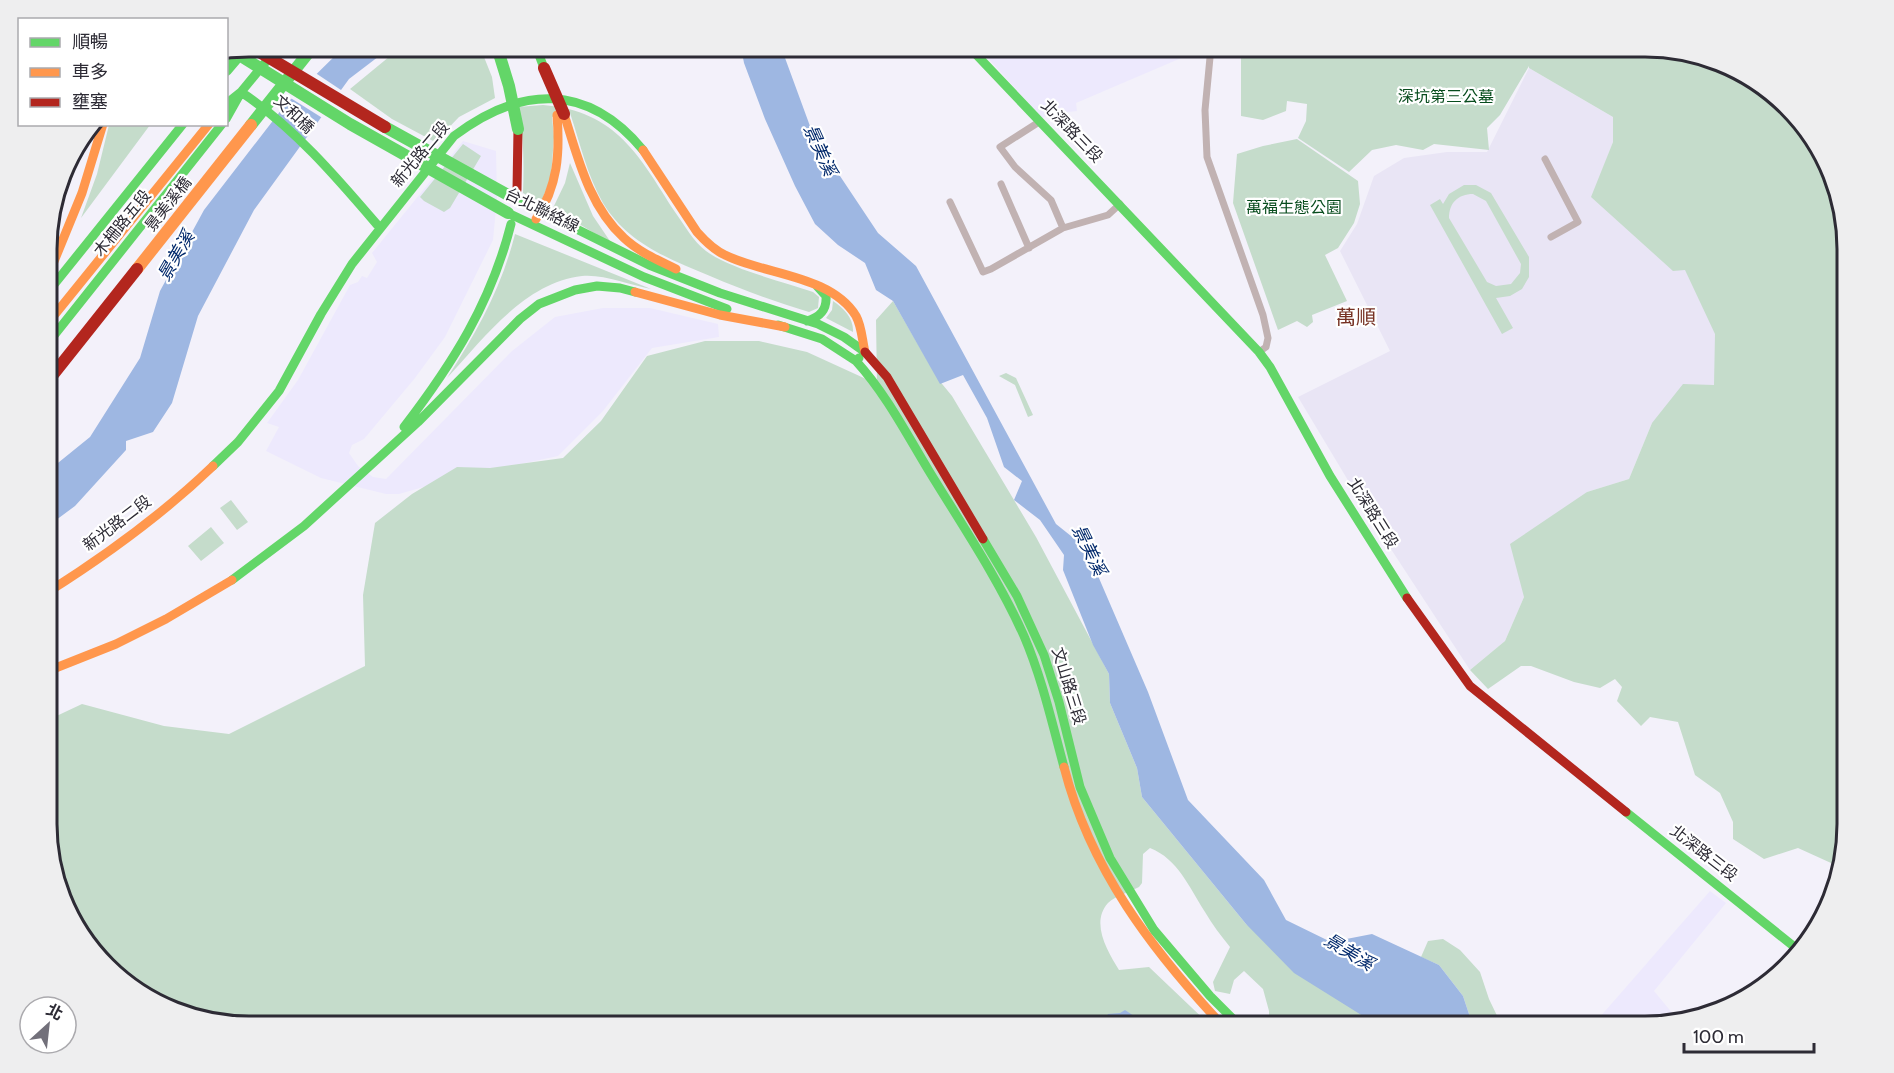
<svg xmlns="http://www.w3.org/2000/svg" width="1894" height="1073" font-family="Cabin,'Noto Sans TC',sans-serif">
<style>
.built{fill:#ede9fd}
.education{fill:#e9e5f5}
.green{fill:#c5dccb;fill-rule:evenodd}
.water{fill:#9eb7e2}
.pier{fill:#f3f1fa}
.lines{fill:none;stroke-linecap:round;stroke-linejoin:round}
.street{stroke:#c1b2b2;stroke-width:7}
.fast{stroke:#63d668;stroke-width:9}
.slow{stroke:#ff974d;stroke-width:9}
.jam{stroke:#b3261e;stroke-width:9}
.fast-bridge{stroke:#63d668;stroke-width:12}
.slow-bridge{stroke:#ff974d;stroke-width:12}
.jam-bridge{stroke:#b3261e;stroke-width:12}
.labels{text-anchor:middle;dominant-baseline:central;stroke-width:4.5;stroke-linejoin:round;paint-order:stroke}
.park-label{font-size:16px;fill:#074c1d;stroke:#fff}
.street-label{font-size:16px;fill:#2d2b35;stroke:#fff}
.water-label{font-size:18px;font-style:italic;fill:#00286b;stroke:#fff}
.quarter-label{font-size:20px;fill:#763123;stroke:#fff}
.rim{fill:none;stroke:#2d2b35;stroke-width:3}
</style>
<rect width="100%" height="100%" fill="#f3f1fa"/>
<path class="built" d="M978,47H1207L1076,103L1077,111L1050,114L1042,118Z
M463,141L496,151L497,198L493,240L445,337L415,378L364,439L352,445L349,453L358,466L373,477L386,479L512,351L555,317L603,308H650L718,324L719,337L652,348L603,411L558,456L455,478L399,494H386L321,478L266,451L279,427L267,423L298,380L350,285L358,282L362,276L367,278L377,262L372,253Z
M1710,891L1726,903L1654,991L1678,1020L1658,1026H1592Z"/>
<path class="education" d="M1529,68L1613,117V142L1592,197L1841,217L1847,235V432L1652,423L1629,479L1587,492L1524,597L1505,641L1470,670L1370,517L1298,397L1390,351L1340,251L1357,224L1374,176L1404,158L1447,152H1487Z"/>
<path class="green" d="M401,47H480L492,77L495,98L459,117L435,142L392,119L350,89Z
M1241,47H1646L1746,73L1814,137L1847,235V837L1836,873L1831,863L1798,848L1764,859L1733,839V822L1720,793L1695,775L1678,722L1650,717L1641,726L1617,701L1622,687L1615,679L1600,688L1574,682L1531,666H1521L1488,689L1470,670L1505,641L1524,597L1510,544L1587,492L1629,479L1652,423L1683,384L1714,385L1715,334L1685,270L1673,271L1591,197L1613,142V117L1529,68V66L1500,115L1487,128L1489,150L1434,144L1423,150L1396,145L1372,150L1349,172L1298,138L1306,121L1307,104L1287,101L1286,111L1263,120L1241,116Z
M543,105C617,111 639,156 675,212C685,226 693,241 706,251C730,269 784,282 813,292L819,297L818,308L809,312C775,302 743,290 710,276C669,259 627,243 603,203C587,175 580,143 570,113L552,117L554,137L551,177L542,200L534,199L523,193C524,164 524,136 518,107Z
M109,125H150L81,218L97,174Z
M1297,139L1358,181L1360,204L1354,223L1338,248L1325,255L1347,301L1312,315L1313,322L1307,327L1297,321L1278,330L1233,203L1237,154L1263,146Z
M463,144L481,156L450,208L444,212L424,201L420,197Z
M570,163L593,216L612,244L553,208L565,183Z
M1464,185H1476L1491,193L1529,257V277L1522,289L1510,296L1496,298L1513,328L1502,334L1430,205L1440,199L1443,204L1449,194ZM1473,194L1486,201L1521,264L1520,273L1511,284L1496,286L1487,282L1449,218C1449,203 1458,194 1473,194Z
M515,234L651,289C629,285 604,274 582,276C524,283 484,338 447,378C478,330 501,289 515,234Z
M833,301C844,308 854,319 853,332L826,318L832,310Z
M893,301L938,379L952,396L1036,537L1109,674L1110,703L1137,768L1142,797L1246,924L1379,1026H1269V1011L1263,989L1244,971L1234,980L1230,994L1215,991L1213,982L1230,947C1221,936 1212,924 1205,912C1189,887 1178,859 1150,848L1143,854L1142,883L1139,887C1130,892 1115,896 1108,903C1090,923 1108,952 1119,970L1149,967L1211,1026H248L148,1000L81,937L48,850V720L82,704L164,726L229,734L365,666L363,595L375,523L412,494L457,467L490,468L563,458L601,421L647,356L705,341H759L807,352L877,384L876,320Z
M1006,373L1016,378L1033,415L1028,417L1015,385L999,376Z
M231,500L248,522L237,530L220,508Z
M211,527L224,543L201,561L188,546Z
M1443,939L1460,950L1480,972L1489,999L1502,1026H1473L1463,996L1439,965L1421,957L1428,941Z"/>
<path class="water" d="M344,47H391L349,79L254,210L198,316L172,403L153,432L126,441V450L75,506L48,526V471L90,437L140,358L160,291L204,210L285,105Z
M741,47H781L814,137L878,233L916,266L1056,524L1086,548L1148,692L1188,800L1264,880L1286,920L1331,942L1372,934L1439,965L1463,996L1473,1026H1379L1294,973L1246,924L1142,797L1137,768L1110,703L1109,674L1093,645L1063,570L1064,555L1040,520L1014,500L1022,481L1004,467L987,418L963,375L940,384L893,301L876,290L865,263L838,245L815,224L795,186L765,119L744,63Z
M1125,1010L1140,1020L1150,1021L1153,1026H1118L1103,1023L1108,1014L1120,1013Z"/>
<path class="pier" d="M314,72L344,92L324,119L289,97Z"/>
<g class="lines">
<path class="street" d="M1211,47L1205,110L1207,157L1263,315L1268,338L1266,347L1259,352
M1039,122L1000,147L1015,167L1051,200L1063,228
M1545,159L1578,222L1551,237
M1001,184L1029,248
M950,202L983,272L991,269L1063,228L1108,215L1120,204"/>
<path class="fast" d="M536,47L544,68
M969,47L1259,352L1270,367L1330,476L1407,598
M241,92C295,128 338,179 380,228
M226,104L241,92L278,47
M226,119L240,94
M510,196L649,265L720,293L818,324L844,337L865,352
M508,213L644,277L727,309
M48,292L183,124
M807,321C820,317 827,310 826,296L817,286
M778,325L822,339L856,361
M48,343L222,124
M859,358L856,361C886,394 906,433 929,471C962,525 998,578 1024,636C1042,678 1052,723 1064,767
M404,427C453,363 491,303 511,224
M213,466L238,442L279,391L321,314L352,264L454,136C520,86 587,82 643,150
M983,539L1017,596L1044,655L1059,702L1080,787L1110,858L1154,930L1210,996L1240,1026
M232,580L304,526L418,422L520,319L539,304L575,290L597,286L620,288L635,292
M1626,812L1797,949"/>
<path class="slow" d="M564,114C578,158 589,206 624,238C639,252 658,260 676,269
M643,150L697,232C705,241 714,250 725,255C765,275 831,275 856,316C862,327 862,340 865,352
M536,219C558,186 560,153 557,115
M48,276L82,193L103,124
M635,292L720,315L785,327
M48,323L209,124
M48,592C105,556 164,513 213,466
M48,671L116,644L166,619L232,580
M1064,767C1090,869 1152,950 1223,1026"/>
<path class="jam" d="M517,190L518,129
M865,352L887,377L983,539
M1407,598L1470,686L1626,812"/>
<path class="fast-bridge" d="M497,47L509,86L518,129
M231,50L350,124L508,213
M226,70L243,50
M251,125L313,47
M385,127L510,196"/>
<path class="slow-bridge" d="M137,269L251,125"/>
<path class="jam-bridge" d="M251,47L385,127
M544,68L564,114
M48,381L137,269"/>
</g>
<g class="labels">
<g class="park-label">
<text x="1446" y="96">深坑第三公墓</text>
<text x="1294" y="207">萬福生態公園</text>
</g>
<g class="street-label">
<text transform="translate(294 114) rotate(43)">文和橋</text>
<text transform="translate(1072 131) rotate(46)">北深路三段</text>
<text transform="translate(420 154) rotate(-50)">新光路二段</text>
<text transform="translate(168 204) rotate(-52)">景美溪橋</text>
<text transform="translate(542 210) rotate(26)">台北聯絡線</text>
<text transform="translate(122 223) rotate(-51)">木柵路五段</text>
<text transform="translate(1373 513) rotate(58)">北深路三段</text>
<text transform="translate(117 523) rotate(-37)">新光路二段</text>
<text transform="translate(1069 686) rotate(73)">文山路三段</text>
<text transform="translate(1704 853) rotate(38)">北深路三段</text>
</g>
<g class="water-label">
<text transform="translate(820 150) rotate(66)">景美溪</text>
<text transform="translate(176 256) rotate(-60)">景美溪</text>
<text transform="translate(1089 550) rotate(64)">景美溪</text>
<text transform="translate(1349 952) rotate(31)">景美溪</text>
</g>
<g class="quarter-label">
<text x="1356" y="317">萬順</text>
</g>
</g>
<path d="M0 0H1894V1073H0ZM249 57H1645A192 192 0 0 1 1837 249V824A192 192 0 0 1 1645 1016H249A192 192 0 0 1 57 824V249A192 192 0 0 1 249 57Z" fill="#eeeeef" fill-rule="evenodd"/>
<path class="rim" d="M249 57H1645A192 192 0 0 1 1837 249V824A192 192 0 0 1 1645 1016H249A192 192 0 0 1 57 824V249A192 192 0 0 1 249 57Z"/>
<rect x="18" y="18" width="210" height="108" fill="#ffffff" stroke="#abaaae" stroke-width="1.5"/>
<rect x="30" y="38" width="30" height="9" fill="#63d668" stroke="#abaaae" stroke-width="1.5"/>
<text x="72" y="48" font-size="18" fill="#2d2b35">順暢</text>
<rect x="30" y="68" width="30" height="9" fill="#ff974d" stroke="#abaaae" stroke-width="1.5"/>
<text x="72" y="78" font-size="18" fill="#2d2b35">車多</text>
<rect x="30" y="98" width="30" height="9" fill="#b3261e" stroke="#abaaae" stroke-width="1.5"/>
<text x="72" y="108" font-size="18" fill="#2d2b35">壅塞</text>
<g transform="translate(48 1025) rotate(27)"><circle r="28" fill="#ffffff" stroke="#abaaae" stroke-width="1.5"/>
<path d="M0-4.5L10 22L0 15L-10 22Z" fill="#72707a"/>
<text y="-9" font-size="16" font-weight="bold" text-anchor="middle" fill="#2d2b35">北</text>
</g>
<path d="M1684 1043v9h130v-9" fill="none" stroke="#2d2b35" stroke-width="3"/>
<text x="1693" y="1043" font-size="18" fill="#2d2b35" stroke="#ffffff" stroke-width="4.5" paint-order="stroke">100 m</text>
</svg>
